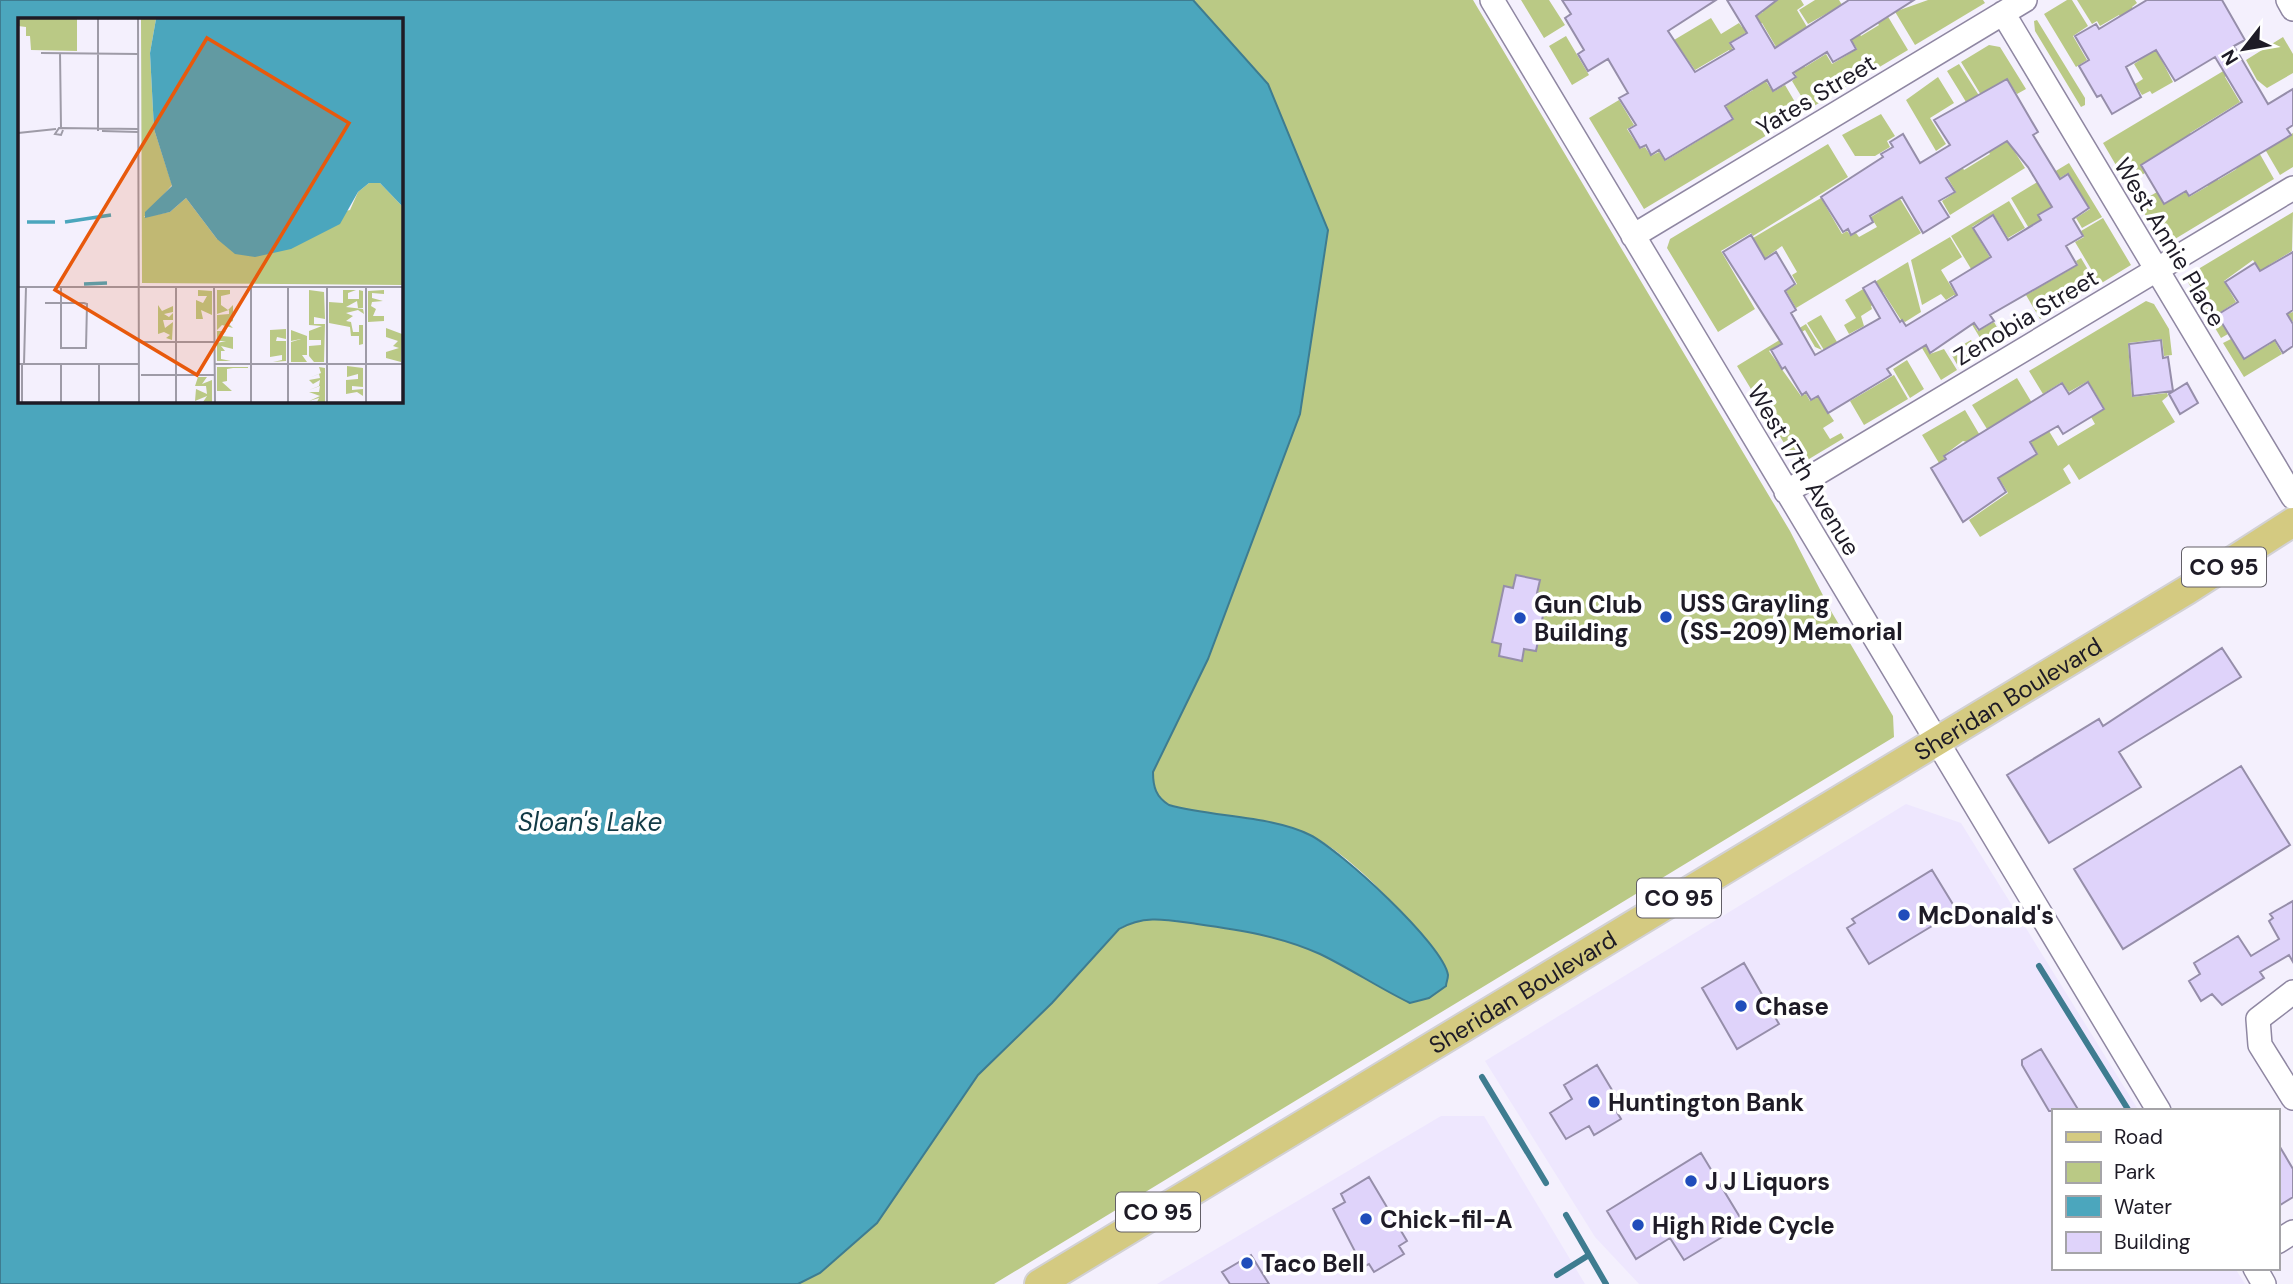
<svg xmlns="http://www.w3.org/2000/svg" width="2293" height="1284" font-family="'DM Sans',sans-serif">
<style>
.built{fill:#eee7fe}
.green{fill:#bac985}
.water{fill:#4ba6bd;stroke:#3e7c90;stroke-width:2;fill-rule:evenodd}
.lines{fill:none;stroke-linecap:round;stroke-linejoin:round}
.stream{stroke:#3e7c90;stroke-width:6}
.building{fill:#dfd3fa;stroke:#968eaa;stroke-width:2}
.minor-casing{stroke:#8f87a2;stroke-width:26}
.major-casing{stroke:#d2d1d4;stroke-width:32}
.minor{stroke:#fff;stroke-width:23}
.major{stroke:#d4ca81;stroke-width:28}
.poi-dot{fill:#204dbb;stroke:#fff;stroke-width:2.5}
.labels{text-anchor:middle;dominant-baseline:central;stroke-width:7;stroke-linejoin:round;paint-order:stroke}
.shield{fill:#fff;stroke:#625f67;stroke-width:2}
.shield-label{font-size:23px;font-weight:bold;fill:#1e1b26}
.street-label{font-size:24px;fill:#1e1b26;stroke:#fff}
.poi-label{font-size:24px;font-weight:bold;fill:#1e1b26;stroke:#fff;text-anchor:start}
.water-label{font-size:26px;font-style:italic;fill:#123b46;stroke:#fff}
.inset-river{fill:none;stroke:#4ba6bd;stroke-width:3.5}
.inset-road{fill:none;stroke:#9e9ba7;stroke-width:2}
.view{fill:#e8590c;fill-opacity:0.15;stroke:#e8590c;stroke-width:3.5}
.inset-edge{fill:none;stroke:#1e1b26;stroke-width:3.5}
</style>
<rect width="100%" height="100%" fill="#f4f0fd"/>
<path class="built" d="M1906,804L1961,823L2139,1111H2053V1268H2235L2245,1284H1639L1595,1237L1485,1061Z
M1441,1116H1484L1585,1284H1157Z"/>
<path class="green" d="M1193,0H1473L1790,531L1831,611L1893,716L1894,737L994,1284H798L820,1273L877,1223L978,1075L1052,1003L1119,929C1145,914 1168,920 1197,924C1240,930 1280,936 1320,954C1351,969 1379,988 1410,1003L1448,975C1422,930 1356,857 1310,835C1273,816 1211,817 1169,805C1156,796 1153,788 1153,772L1208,659L1300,414L1328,230L1268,84Z
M1521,0H1549L1565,25L1544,38Z
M1756,0H1801L1804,5L1797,10L1807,27L1788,39L1790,44L1779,52L1762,23L1756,26L1752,19L1763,12Z
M1815,0H1839L1861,36L1879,25L1876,21L1887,15L1908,50L1809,109L1792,81L1797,77L1782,52L1792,46L1805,67L1826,54L1832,64L1857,49L1833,10L1808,24L1799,10Z
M1888,0L1897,11L1928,0H1983L1985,3L1915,45Z
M2067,0H2072L2088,26L2073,36L2087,60L2076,67L2044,14Z
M2077,0H2135L2137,3L2132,7L2149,35L2136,43L2119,15L2100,26L2097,21L2092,24Z
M1711,18L1721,34L1739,23L1742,27L1749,23L1752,29L1729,43L1752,82L1749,84L1729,50L1695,70L1674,40Z
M2037,20L2085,98V105L2081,107L2035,31L2034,21Z
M1566,36L1589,75L1572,85L1549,46Z
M2283,37L2293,54V73L2267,88L2257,80L2246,60Z
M2150,38L2173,82L2152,94L2150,91L2142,95L2135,84L2143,79L2134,64L2140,60L2137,56Z
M1989,45L2000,47L2026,89L2017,94L2007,79L1981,95L1961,62Z
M1959,64L2025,168L1950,215L1942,201L1956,192L1935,157L1950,147L1964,170L1990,154L1977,133L1971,110L1947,71Z
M2225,70L2228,74L2225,77L2240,102L2190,133L2218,180L2235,170L2257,149L2274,179L2170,242L2160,239L2138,203L2157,192L2164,204L2186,192L2189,197L2208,186L2182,141L2141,165L2145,173L2127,184L2103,143Z
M1763,77L1773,92L1785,85L1802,114L1644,209L1589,118L1619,100L1634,125L1627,129L1640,149L1645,147L1651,156L1659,152L1665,161L1734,119L1726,106L1753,90L1750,85Z
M1938,77L1954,103L1930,118L1946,144L1936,151L1906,100Z
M1881,114L1895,136L1887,141L1890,147L1875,156H1855L1842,135Z
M2252,127L2269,148L2293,133V167L2280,175Z
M1828,144L1848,177L1753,236L1751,233L1721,251L1755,309L1718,332L1667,248L1670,239Z
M2069,163L2102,217L2082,228L2076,218L2090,209L2068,173L2041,189L2052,207L2038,215L2048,232L2036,240L2011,198Z
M1891,184L1921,233L1796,308L1786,291L1797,284L1792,275L1797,272L1782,246L1765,258L1753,238L1821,198L1842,234L1847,231L1851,236L1856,233L1859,237L1877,227L1871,217L1879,212Z
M2009,201L2025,228L2008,238L1993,214L1972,227L1998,271L1976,277L1951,236Z
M2293,212L2292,251L2269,265L2277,279L2269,284L2253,260L2224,281L2236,302L2216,315L2228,334L2221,338L2185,277Z
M2103,218L2131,265L2100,284L2075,242L2084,237L2081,231Z
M1950,237L1962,257L1941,270L1978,331L1994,322L2005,341L1988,351L1954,295L1946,300L1941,294L1922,305L1911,260Z
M2081,258L2097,285L2040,319L2026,295L2078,265L2076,261Z
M1908,262L1921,312L1905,322L1901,320L1883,292L1875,297L1878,302L1871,306L1872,309L1861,316L1864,326L1849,334L1844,325L1856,318L1845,300Z
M2281,300L2290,313L2293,312V322L2290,318L2269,331L2282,354L2244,377L2223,343L2231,339L2244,359L2270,344L2253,316Z
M2146,301L2154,304L2169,329L2172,355L2164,356L2162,339L2128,343L2132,397L2167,393L2168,396L2162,401L2175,422L2079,480L2069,464L2063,469L2071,483L1980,537L1969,520L2008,493L1976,441L1971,443L1963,441L1943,456L1945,459L1939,463L1922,435L1965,410L1988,449L2011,470L2038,454L2014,414L1987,429L1972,405L2017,378L2058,446L2095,424L2091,417L2105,409L2088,381L2069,392L2062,382L2043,394L2029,371Z
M1821,315L1837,342L1824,350L1807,323Z
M1806,324L1822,350L1815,347L1805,330L1769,351L1801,396L1806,394L1810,401L1818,397L1834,421L1823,428L1830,439L1841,433L1844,438L1804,462L1793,458L1737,366Z
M1971,340L1981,356L1959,368L1950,352Z
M1922,341L1930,354L1944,349L1957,370L1941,380L1919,343Z
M1907,360L1924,389L1910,398L1893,369Z
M1894,375L1908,399L1864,425L1850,401Z"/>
<path class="water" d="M0,0H1193L1268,84L1328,230L1300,414L1208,659L1153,772C1153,787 1156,797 1169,805C1211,817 1274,816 1310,835C1340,850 1443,944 1448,975C1448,979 1446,983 1446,986L1429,998L1410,1003C1379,988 1351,969 1320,954C1280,936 1240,930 1197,924C1168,920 1145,914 1119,929L1052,1003L978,1075L877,1223L820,1273L798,1284H0ZM19,19H401V401H19Z"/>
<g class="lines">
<path class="stream" d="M2039,966L2129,1111
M1482,1077L1546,1183
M1566,1215L1606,1284
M1557,1275L1589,1255"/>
</g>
<path class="building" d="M1562,0H1716L1668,31L1695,72L1734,49L1730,43L1747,33L1727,0H1777L1756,16L1775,48L1849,0H1914L1851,40L1856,49L1833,62L1827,52L1793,73L1796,77L1773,91L1767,80L1725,106L1733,119L1665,160L1659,150L1651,155L1646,145L1640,148L1629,129L1636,125L1619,98L1628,93L1608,59L1588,71L1578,54L1584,50L1565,18L1571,14Z
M2147,0H2222L2245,40L2234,46L2268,104L2293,89V125L2287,129L2291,135L2189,196L2186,191L2164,204L2141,165L2242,102L2215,57L2175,81L2156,50L2126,67L2141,97L2112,114L2101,95L2097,97L2079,66L2089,60L2075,36L2096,24L2099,29Z
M2007,79L2038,132L2033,135L2060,179L2068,174L2089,208L2073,219L2083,236L2066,246L2077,265L1990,315L1994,321L1979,330L1974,323L1930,353L1926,345L1887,369L1891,375L1828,413L1818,396L1811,400L1806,392L1802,395L1785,367L1782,369L1771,350L1782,344L1723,252L1751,235L1765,259L1776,252L1795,284L1785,291L1796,310L1791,313L1815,355L1880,318L1863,288L1875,281L1900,322L1902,320L1906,326L1957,295L1950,282L1991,257L1973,228L1993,215L2008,240L2041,220L2038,215L2052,207L2028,167L2007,141L1946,178L1955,192L1939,201L1949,217L1923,233L1902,197L1870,216L1873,222L1851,235L1848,229L1843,232L1821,197L1883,157L1881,154L1893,147L1890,142L1903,134L1920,163L1950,145L1934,120Z
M2293,252V310L2287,314L2293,324V346L2283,353L2275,340L2244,359L2217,315L2238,302L2225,282L2255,263L2260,271Z
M2161,340L2163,358L2168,357L2173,391L2133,396L2129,344Z
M2088,382L2104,409L2063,434L2058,426L2030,442L2037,454L1998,478L2006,492L1963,522L1931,468L1946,459L1944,456L2062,383L2069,394Z
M2187,383L2198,403L2180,414L2169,394Z
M1516,575L1540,580L1537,593L1547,595L1536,651L1524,649L1522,661L1499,656L1501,644L1492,642L1504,586L1513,588Z
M2222,648L2241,677L2119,752L2141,787L2049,843L2007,775L2099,719L2103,726Z
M2241,766L2290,845L2123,949L2074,869Z
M1932,870L1957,911L1869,964L1847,928L1855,923L1852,919Z
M2293,901V962L2289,955L2260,972L2264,978L2222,1005L2212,994L2201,1001L2189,981L2200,974L2194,963L2238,936L2251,956L2279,939L2269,921L2273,918L2270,914Z
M1744,963L1779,1024L1737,1049L1702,988Z
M2041,1049L2079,1111H2049L2022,1065V1060Z
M1597,1065L1618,1100L1612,1104L1621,1119L1594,1135L1589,1126L1566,1139L1550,1113L1572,1099L1564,1085Z
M2277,1142L2293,1169V1197L2277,1207Z
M1701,1153L1744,1224L1684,1260L1670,1238L1636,1259L1607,1211Z
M1369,1177L1407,1241L1399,1246L1404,1254L1374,1272L1369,1264L1363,1267L1333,1209L1345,1202L1341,1194Z
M1251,1255L1269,1284H1230L1222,1272Z"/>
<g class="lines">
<g class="minor-casing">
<path id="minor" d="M1492,0L2159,1111
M2288,0L2293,9
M2003,13L2293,497
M1633,236L2025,0
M1786,492L2293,188
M2293,992L2258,1019L2260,1045L2293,1098
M2277,1242L2293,1232
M2255,1268L2264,1284"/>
</g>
<g class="major-casing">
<g id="major">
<path id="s1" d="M1039,1284L2187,590L2293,522"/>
</g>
</g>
<use href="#minor" class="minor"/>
<use href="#major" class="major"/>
</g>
<g class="poi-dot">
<circle cx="1666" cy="617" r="7"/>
<circle cx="1520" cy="618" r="7"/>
<circle cx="1904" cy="915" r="7"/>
<circle cx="1741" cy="1006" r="7"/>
<circle cx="1594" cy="1102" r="7"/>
<circle cx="1691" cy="1181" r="7"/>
<circle cx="1366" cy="1219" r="7"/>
<circle cx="1638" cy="1225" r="7"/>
<circle cx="1247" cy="1263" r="7"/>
</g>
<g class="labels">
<g class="shield">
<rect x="2182" y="547.5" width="84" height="39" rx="5"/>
<rect x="1637" y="878.5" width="84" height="39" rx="5"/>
<rect x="1116" y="1192.5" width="84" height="39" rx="5"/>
</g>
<g class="shield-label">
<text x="2224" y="567">CO 95</text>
<text x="1679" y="898">CO 95</text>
<text x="1158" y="1212">CO 95</text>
</g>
<g class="street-label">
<text transform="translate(1816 95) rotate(-31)">Yates Street</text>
<text transform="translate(2170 242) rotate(59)">West Annie Place</text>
<text transform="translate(2026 317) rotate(-31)">Zenobia Street</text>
<text transform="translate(1804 470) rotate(59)">West 17th Avenue</text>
<text stroke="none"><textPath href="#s1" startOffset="1132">Sheridan Boulevard</textPath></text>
<text stroke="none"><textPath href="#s1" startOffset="565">Sheridan Boulevard</textPath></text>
</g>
<g class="poi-label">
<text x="1680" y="603">USS Grayling<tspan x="1680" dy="28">(SS-209) Memorial</tspan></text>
<text x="1534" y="604">Gun Club<tspan x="1534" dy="28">Building</tspan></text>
<text x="1918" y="915">McDonald's</text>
<text x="1755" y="1006">Chase</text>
<text x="1608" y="1102">Huntington Bank</text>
<text x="1705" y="1181">J J Liquors</text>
<text x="1380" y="1219">Chick-fil-A</text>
<text x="1652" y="1225">High Ride Cycle</text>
<text x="1261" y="1263">Taco Bell</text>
</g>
<g class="water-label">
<text x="590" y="822">Sloan's Lake</text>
</g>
</g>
<g transform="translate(18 18)">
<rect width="385" height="385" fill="#f4f0fd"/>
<path d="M0,1H59V33L13,32L12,18H8V9L0,8ZM123,1H138L132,35L136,111L154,167L126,199L152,194L168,180L199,221L332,192L340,174L351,165H362L385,189V267L124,265ZM180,272L194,273V297L183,292L185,301H178V282L185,285L189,278H180ZM199,272H212V276L203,278V287L210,292L215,287V303L210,305L215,310L204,307L199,312V297L211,296V292L199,296ZM291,272L306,274L307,301L296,299V306H307L306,344H296L291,338V328L303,327V322H291V313L304,308L291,307ZM325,272H338L330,275V281H341V272L345,273V290H340L339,283L328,289L345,291L346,296L340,292L328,295L335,298L328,303L333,304L335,314H341V307H345V326L341,327V318H333L332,309L311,305V284L325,285ZM366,272V276L354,275V280L365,283L354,284L353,288L358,291L355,298H366V303L350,304V273ZM140,287L144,293L155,288V294L146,296L151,299L155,295V302H145L147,310L155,304L154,322L148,320L152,317L146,314L140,316ZM368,310L384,316L383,344L368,340V334L381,330L375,328L380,323L368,319ZM268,311V321L259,319L258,323H268V343L255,344L264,342V337L252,339V312ZM273,312L289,318V337H284L289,344H273V324L283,321L273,323ZM199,313H208L204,318L215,319V331L203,328L207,333H203V341L213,343H199V325L208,323H199ZM329,348L345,350V369L334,368V372L345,371V378L339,374L328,376V362L340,361V356L329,359ZM199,349H230V372V350H215L209,351V363L204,364L214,373H199ZM301,349L307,350V384H299L301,380L291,383L302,378L291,374H301L302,368L291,372L301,368L302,362L295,366L291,362L302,360L301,356L291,360L303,355ZM180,359H189L184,366L194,362V384H185L189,378L177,383L178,371L189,376L188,368H177Z" fill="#bac985"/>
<path d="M138,1H385V189L362,165H351L340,174L322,206L273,231L237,239L217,236L199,221L168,180L152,194L127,200V194L154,168L136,111L132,35Z" fill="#4ba6bd"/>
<path class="inset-river" d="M9,204H37M47,204L93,197M66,266L89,265"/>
<path class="inset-road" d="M80,1V113M120,1L121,384M23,35L120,36M42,35L43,110M45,112L43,117L37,116L41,110L120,111M84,113L120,114M0,115L38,111M0,269H385M196,269L197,384M309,269V384M27,285H66L69,286L68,330H43V269M122,324H196M0,346H120M4,346V384M6,346L8,269M43,346V384M196,346H385M123,357H196M81,384V346M158,384V269M233,384V269M270,384V269M348,384V269"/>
<path class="view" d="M189,20L331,105L179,357L37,272Z"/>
<rect width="385" height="385" class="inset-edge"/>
</g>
<rect x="2052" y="1109" width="228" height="161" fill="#ffffff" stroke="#a5a4a8" stroke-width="2"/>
<rect x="2066" y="1132" width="35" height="10" fill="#d4ca81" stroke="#a5a4a8" stroke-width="2"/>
<text x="2114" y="1144" font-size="21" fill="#1e1b26">Road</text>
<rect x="2066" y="1162" width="35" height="21" fill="#bac985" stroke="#a5a4a8" stroke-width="2"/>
<text x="2114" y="1179" font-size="21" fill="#1e1b26">Park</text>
<rect x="2066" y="1196" width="35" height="21" fill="#4ba6bd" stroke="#a5a4a8" stroke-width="2"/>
<text x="2114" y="1214" font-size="21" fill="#1e1b26">Water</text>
<rect x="2066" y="1232" width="35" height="21" fill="#dfd3fa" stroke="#a5a4a8" stroke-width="2"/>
<text x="2114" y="1249" font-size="21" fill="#1e1b26">Building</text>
<g transform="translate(2244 49) rotate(239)" stroke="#ffffff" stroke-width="5" paint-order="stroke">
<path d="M0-5L12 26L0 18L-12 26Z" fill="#1e1b26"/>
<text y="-10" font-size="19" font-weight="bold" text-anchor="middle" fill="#1e1b26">N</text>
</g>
</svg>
